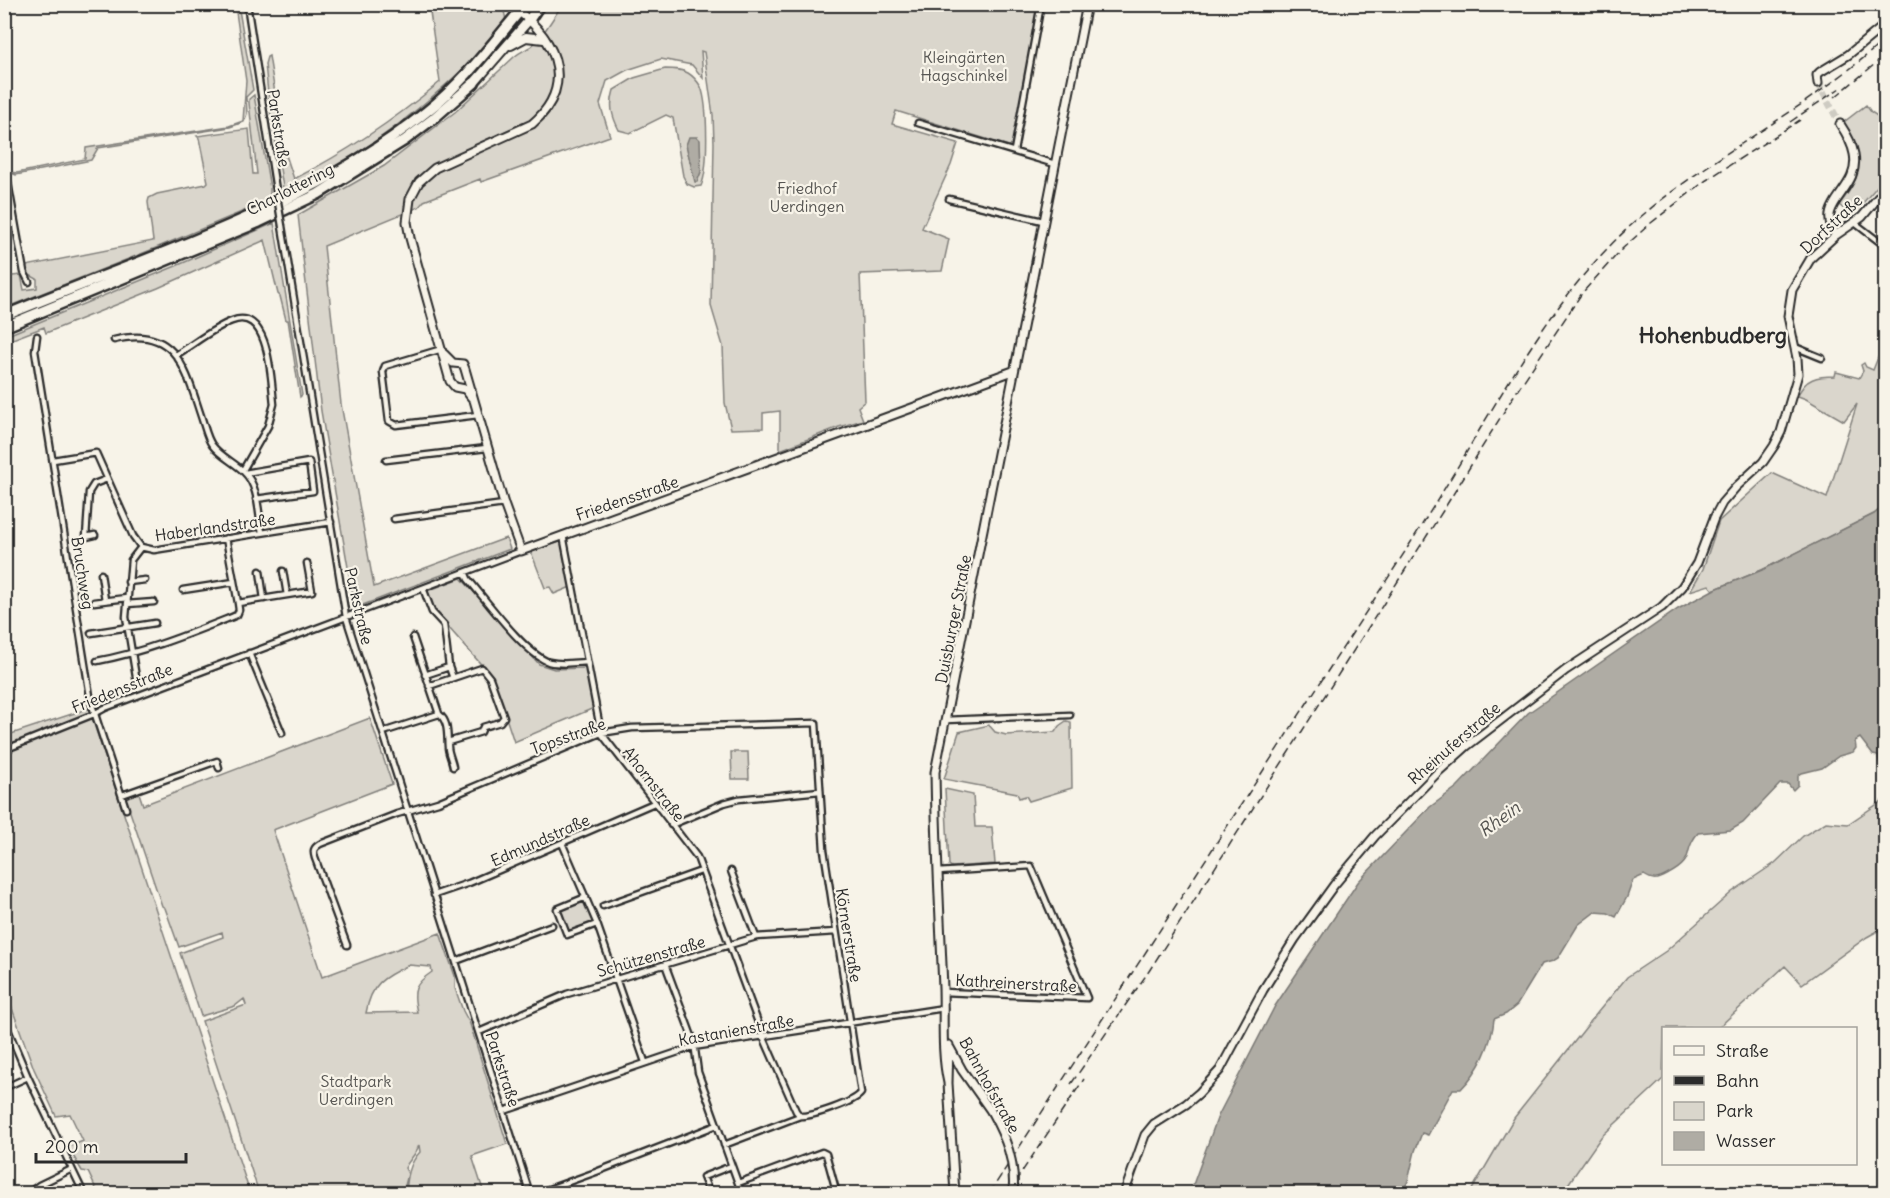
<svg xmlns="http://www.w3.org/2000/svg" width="1890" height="1198" font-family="Delius,sans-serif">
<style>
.green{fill:#dad6cc;stroke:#82807c;stroke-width:1.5;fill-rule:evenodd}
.water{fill:#afaca4;stroke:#7a7874;stroke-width:1.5}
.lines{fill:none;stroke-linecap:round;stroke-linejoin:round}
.street-tunnel{stroke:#cecbc2;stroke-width:4.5;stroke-dasharray:4.5 2;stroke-linecap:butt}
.secondary-tunnel{stroke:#cecbc2;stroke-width:7;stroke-dasharray:7 3.5;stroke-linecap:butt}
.street-casing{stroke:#2b2b2b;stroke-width:9}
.secondary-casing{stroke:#2b2b2b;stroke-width:11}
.primary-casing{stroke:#2b2b2b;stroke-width:12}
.highway-casing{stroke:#2b2b2b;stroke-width:14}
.street{stroke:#f7f3e8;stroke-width:4.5}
.secondary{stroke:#f7f3e8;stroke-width:7}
.primary{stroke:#f7f3e8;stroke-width:8}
.highway{stroke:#f7f3e8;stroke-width:9}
.rail{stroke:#2b2b2b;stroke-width:1.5;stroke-dasharray:9 4.5;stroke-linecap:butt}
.street-bridge-casing{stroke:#2b2b2b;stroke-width:9;stroke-linecap:butt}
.secondary-bridge-casing{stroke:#2b2b2b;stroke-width:11;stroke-linecap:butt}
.street-bridge{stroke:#f7f3e8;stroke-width:4.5}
.secondary-bridge{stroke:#f7f3e8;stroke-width:7}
.labels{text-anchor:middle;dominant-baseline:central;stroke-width:4.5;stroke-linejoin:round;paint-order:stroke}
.park-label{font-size:16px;fill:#575653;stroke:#f7f3e8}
.street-label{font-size:16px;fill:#2b2b2b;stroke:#f7f3e8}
.water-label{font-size:18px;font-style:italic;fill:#53524f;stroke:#f7f3e8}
.district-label{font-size:22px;font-weight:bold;fill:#2b2b2b;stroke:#f7f3e8}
</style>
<rect width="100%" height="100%" fill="#f7f3e8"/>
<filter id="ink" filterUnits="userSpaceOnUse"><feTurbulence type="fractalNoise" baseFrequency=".0167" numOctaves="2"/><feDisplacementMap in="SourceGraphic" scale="12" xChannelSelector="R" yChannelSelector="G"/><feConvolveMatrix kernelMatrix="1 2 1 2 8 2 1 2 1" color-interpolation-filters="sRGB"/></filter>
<g filter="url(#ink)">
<path class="green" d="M235,5H238L239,10L253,90L246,97L247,114L244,122L230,127L98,148L91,160L16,175L9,172L5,136L10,172L17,173L85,159L86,148L229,126L243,121L246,81Z
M429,5H493L504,11L506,20L467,69L464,68C425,105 384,138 338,165C321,175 302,184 284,193L269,103L265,64L267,57L269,56L284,149L294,179C347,152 394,120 440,82Z
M562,5H1039L1012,147L896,111L892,124L958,143L951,165L922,228L949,239L942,271L860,274L865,401L858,407L863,420L839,427L780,450V411L763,413V428L731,429L725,403L723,346L711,306L714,143L713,115L704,52L701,51L703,78L692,65L661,59L627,70L607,81L600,104L610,136L481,182L480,179L424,201L419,207L324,246L341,404L374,587L506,538L510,549L355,608L321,411L298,215L384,166L455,112L514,57C520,52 525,50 530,47C542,39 554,16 562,5Z
M665,69C673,69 681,69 688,73C693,76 698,82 701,87C708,105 709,169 701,186L694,187L687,184L683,176L673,118L666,115L630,133L619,130C612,116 609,106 614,90L634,78Z
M254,95L270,188V200L151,250L5,308L4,277L21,275L24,290L37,288V279L26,273V266L153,241L148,202L149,198L157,194L206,184L208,182L199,138L197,136L249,129L253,174H257L249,103V99Z
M1866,105L1871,112L1885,121V177L1852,216L1839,205C1865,172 1864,159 1844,122Z
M274,223L302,395L300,397L288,320H286L280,296L278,294L265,240L158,288L46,333L44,327L5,342V336L176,266Z
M1885,340V505L1874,514L1762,570L1713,590L1709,585L1690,591L1703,569L1719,521L1772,473L1827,498L1857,404L1844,421L1806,399L1798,396C1804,378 1818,376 1835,376L1836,372L1859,378L1863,371L1861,365L1864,363L1866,367L1873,370Z
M560,542L563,544L571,587L554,594L550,587L545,588L531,552Z
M461,578L539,664L554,669L586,668L594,708L514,742L493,678L435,612L427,591Z
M90,708L93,721L250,1193H98L88,1172L82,1171L68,1147L83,1141L70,1114L56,1116L34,1069L5,989V736Z
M370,718L392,784L273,830L322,977L440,933L455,976V988L463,1011L470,1024L507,1144L472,1156L484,1193H406C407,1179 409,1163 420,1152L419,1145C416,1155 410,1158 405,1168L408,1174L403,1193H259L202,1021L246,1005L244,999L235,1006L201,1016L180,953L223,937L222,932L179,947L165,908L162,906L125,797L139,793L143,805ZM409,965L431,967L432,972C414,984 412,991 417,1012L366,1013C371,984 383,977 409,965Z
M1066,721L1071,722L1072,788L1029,801L1026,796L1019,798L1017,793L944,779L959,732L989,725L995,732L1006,735L1055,732L1059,726Z
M731,752H748L749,779H732Z
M945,789L973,795L975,827H992L995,864L952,867L949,865Z
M1885,799V927L1867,937L1802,984L1785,966L1718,1028H1664L1663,1079L1601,1137L1562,1193H1470L1514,1118L1598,1012L1627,977L1666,951L1732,892L1775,863L1803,836L1826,822L1848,824Z
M585,899L594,923L568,932L559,909Z"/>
<path class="water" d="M689,137H697L700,140L701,172L697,182H695L686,145Z
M1885,505V765H1880L1878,756L1873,755L1860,738L1855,741L1856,748L1853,752L1839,756L1822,768L1802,773L1798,776V785L1793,790L1788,784H1780L1743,823L1731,830L1698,833C1681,852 1698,859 1667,875C1658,880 1653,881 1644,875L1633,880L1627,897L1616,917L1608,913L1595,912L1578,925L1558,958L1553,961L1542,964L1517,1005L1506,1014L1494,1019C1492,1044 1479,1071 1461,1089H1453L1428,1135L1422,1133L1415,1151L1408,1181L1402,1193H1190L1218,1116L1275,1006L1358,882L1430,807L1457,787L1528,713L1678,609L1713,590L1762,570L1874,514Z"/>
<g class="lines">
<path class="street-tunnel" d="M552,925L558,922"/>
<path class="secondary-tunnel" d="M1818,83L1840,124"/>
<g class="street-casing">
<path id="street" d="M247,4L276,190
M1063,4L1086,9
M918,123L1055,164
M1014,151L1041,4
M4,160L24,272L29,282
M949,199L1043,221
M1855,223L1886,247
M282,226L346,617L530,1194
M37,336L35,351L91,702L126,809
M114,340C178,324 186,372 202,419C205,428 207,438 212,445C221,457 234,462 244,472C259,486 258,513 262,532
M1795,347L1822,358
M442,349L385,366L383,372L389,421L396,425L478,415
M176,355C194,344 213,328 232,321C270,306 271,381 274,404L268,426L243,470
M53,460L96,453L133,536L141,547
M386,460L487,448
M245,473L309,462L313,491L256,499
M394,519L504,504
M95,535L86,537L89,492L94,484L107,479
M563,535L601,733L697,857L763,1036L796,1111L800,1116
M226,538L238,603
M141,547L154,550L331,522
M260,571L264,599
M283,571L287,595
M465,572L468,579C486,600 525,654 549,662C562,665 574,663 587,662
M101,574L105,600
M128,582L145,580
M423,588L432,612L444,625L449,667L453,678
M183,590L234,582
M94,602L127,598
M127,604L154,602
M91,633L155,623
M249,653L282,733
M97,661C145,652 191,633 237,615L239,610L238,603L312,591L307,563
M425,675L449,667
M137,683L126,617L131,560L141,547
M429,686L482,668L490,678L504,717L500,722L483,727L481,732L448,742
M439,714C449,722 447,735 448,747C448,753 452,760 453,767
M946,720L1070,715
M383,732L439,714L413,637
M4,750L94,714L105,708L521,551
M122,795L217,761L219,768
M671,825L724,803L739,799L820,791
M562,843L597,924L645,1062
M731,871L756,937
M938,872L1031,866L1087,998L943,992
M434,895L469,883L654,803
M586,897L557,909L567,935L597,924
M603,906L701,871
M347,945L315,858C313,851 313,848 320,844L397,814L438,802L601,733L632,728L816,723L824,850L861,1093C855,1102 811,1117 800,1116L724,1145
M456,961L552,925
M665,964L694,1042L698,1072L742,1194
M4,1020L28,1077L84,1194
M479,1032L567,994L756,937L836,932
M4,1088L28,1077
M504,1111L693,1047L944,1008
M738,1183L822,1152L826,1154L837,1194
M27,1194L39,1185L72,1169
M535,1194L596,1172L717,1125
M710,1194L703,1177L731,1166"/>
</g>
<g class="secondary-casing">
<path id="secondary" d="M1818,83L1817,75L1820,72L1848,55L1886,24
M1836,235C1813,203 1861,191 1854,154C1852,143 1846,133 1840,124
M444,354L453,363L463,364L465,369L504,504L521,551L1013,371
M472,398L465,389L455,387L450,381L410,238L407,222L410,199L419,182L435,168L532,124C580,83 553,31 507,4
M949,1045L948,1083L955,1194
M950,1048L962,1070L991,1111
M948,1083C941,1052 944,1019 943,988C940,916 936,844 935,772L1087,4
M1124,1194L1145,1135L1154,1124L1186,1104L1199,1093L1220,1070L1263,990L1295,939L1334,885L1375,836L1438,772L1467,746L1566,670L1662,607L1682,587L1697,563L1714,518L1722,503L1736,487L1763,462L1774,446L1781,432L1798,374L1797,358L1788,316L1792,290L1811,258L1836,235L1862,217L1886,188"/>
</g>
<g class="primary-casing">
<path id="primary" d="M511,45L526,37L544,39
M474,83L529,20"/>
</g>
<g class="highway-casing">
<path id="highway" d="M529,20L540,4
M4,316C146,256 305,210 426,112C462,84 490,47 519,12
M4,327L259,222L318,194L405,140L434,118L474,83"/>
</g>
<use href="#street" class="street"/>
<use href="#secondary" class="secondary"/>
<use href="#primary" class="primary"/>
<use href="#highway" class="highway"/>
<path class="rail" d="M1835,97L1886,55
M1790,122L1840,88
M1071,1084L1149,971L1444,509L1513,397L1582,293L1622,249L1651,223L1705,181L1800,120
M989,1194L1399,561C1427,517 1454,474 1480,429C1523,358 1565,287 1627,229C1706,156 1807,112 1886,38
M1007,1194L1084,1079"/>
<g class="street-bridge-casing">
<path id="street-bridge" d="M276,190L282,226"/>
</g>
<g class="secondary-bridge-casing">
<path id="secondary-bridge" d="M991,1111C1006,1138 1016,1162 1013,1194"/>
</g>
<use href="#street-bridge" class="street-bridge"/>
<use href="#secondary-bridge" class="secondary-bridge"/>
</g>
</g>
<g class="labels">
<g class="park-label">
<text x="964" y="57">Kleingärten<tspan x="964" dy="18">Hagschinkel</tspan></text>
<text x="807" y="188">Friedhof<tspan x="807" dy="18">Uerdingen</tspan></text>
<text x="356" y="1081">Stadtpark<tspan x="356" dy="18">Uerdingen</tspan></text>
</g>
<g class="street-label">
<text transform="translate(279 128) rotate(81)">Parkstraße</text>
<text transform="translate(290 189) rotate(-27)">Charlottering</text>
<text transform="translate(1831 224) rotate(-43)">Dorfstraße</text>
<text transform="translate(627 498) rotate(-19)">Friedensstraße</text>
<text transform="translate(215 527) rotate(-8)">Haberlandstraße</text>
<text transform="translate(83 573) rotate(81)">Bruchweg</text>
<text transform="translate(359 606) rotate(77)">Parkstraße</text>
<text transform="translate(953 619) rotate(-79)">Duisburger Straße</text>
<text transform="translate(122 688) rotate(-22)">Friedensstraße</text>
<text transform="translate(568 736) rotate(-20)">Topsstraße</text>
<text transform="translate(1454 743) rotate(-41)">Rheinuferstraße</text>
<text transform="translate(654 784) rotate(52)">Ahornstraße</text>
<text transform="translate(540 840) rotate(-24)">Edmundstraße</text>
<text transform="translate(849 935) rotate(81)">Körnerstraße</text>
<text transform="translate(651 956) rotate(-16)">Schützenstraße</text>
<text transform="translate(1016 983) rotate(3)">Kathreinerstraße</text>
<text transform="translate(736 1030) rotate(-10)">Kastanienstraße</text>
<text transform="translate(503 1069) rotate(72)">Parkstraße</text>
<text transform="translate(990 1085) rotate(61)">Bahnhofstraße</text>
</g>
<g class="water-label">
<text transform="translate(1499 819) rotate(-36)">Rhein</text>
</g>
<g class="district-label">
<text x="1713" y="335">Hohenbudberg</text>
</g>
</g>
<rect width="1890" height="1198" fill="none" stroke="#f7f3e8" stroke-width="24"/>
<rect x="12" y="12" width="1866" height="1174" fill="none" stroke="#2b2b2b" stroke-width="2" filter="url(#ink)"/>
<rect x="1662" y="1027" width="195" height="138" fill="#f7f3e8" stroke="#a5a39c" stroke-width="1.5"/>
<rect x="1674" y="1046" width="30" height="9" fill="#f7f3e8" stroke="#a5a39c" stroke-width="1.5"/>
<text x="1716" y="1057" font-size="18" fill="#2b2b2b">Straße</text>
<rect x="1674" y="1076" width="30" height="9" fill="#2b2b2b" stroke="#a5a39c" stroke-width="1.5"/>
<text x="1716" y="1087" font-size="18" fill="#2b2b2b">Bahn</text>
<rect x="1674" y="1102" width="30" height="18" fill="#dad6cc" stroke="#a5a39c" stroke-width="1.5"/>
<text x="1716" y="1117" font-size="18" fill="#2b2b2b">Park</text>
<rect x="1674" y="1132" width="30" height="18" fill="#afaca4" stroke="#a5a39c" stroke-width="1.5"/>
<text x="1716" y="1147" font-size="18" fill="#2b2b2b">Wasser</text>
<path d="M36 1153v9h150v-9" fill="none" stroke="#2b2b2b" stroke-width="3"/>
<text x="45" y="1153" font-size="18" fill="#2b2b2b" stroke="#f7f3e8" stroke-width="4.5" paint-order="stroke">200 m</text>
</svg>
